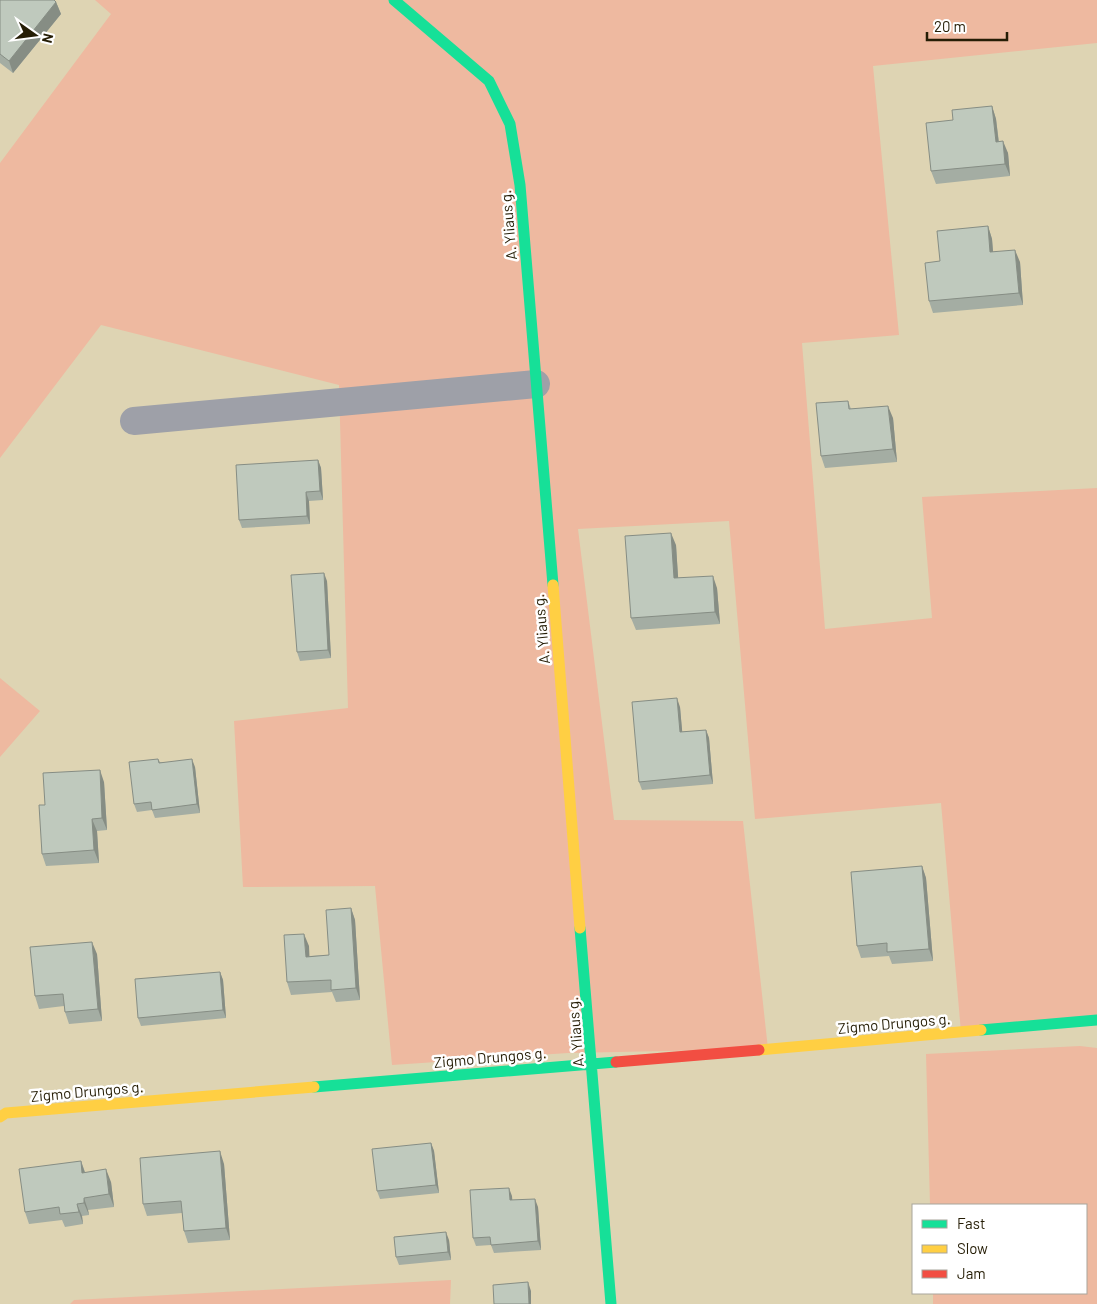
<svg xmlns="http://www.w3.org/2000/svg" width="1097" height="1304" font-family="Barlow,sans-serif">
<style>
.green{fill:#eeb9a0}
.lines{fill:none;stroke-linecap:round;stroke-linejoin:round}
.street{stroke:#9ea0a8;stroke-width:28}
.fast{stroke:#16e098;stroke-width:11}
.slow{stroke:#ffcf43;stroke-width:11}
.jam{stroke:#f24e42;stroke-width:11}
.wall{fill:#a4ada3}
.shaded-wall{fill:#868d84}
.building{fill:#bfc9bd;stroke:#868d84}
.labels{text-anchor:middle;dominant-baseline:central;stroke-width:5;stroke-linejoin:round;paint-order:stroke}
.street-label{font-size:15px;fill:#251d05;stroke:#fff}
</style>
<rect width="100%" height="100%" fill="#ded4b3"/>
<path class="green" d="M95,0H1097V43L873,66L899,335L802,343L825,629L932,618L922,497L1097,488V1020L961,1032L941,803L755,819L729,521L578,529L614,820L743,821L768,1049L568,1053L392,1065L375,886L243,887L234,721L348,708L339,385L101,325L0,458V163L111,14Z
M0,678L40,711L0,757Z
M1080,1046L1097,1048V1304H933V1293H1086V1205H930L926,1054Z
M451,1280L450,1304H70L74,1300Z"/>
<g class="lines">
<path class="street" d="M134,421L536,384"/>
<path class="fast" d="M394,0L489,81L510,124L520,185L553,585
M580,928L611,1304
M981,1030L1097,1020
M314,1087L616,1062"/>
<path class="slow" d="M553,585L580,928
M759,1050L981,1030
M0,1117L6,1113L314,1087"/>
<path class="jam" d="M616,1062L759,1050"/>
</g>
<path class="wall" d="M0,0L56,2L61,14L13,73L0,63Z
M992,106L996,119L999,142L1008,153L1010,176L936,184L931,171L953,120Z
M988,226L992,239L993,252L1020,262L1023,305L933,313L929,301L940,261Z
M848,401L851,409L893,418L897,462L825,468L821,456Z
M318,460L321,468L323,500L309,501L310,524L242,528L239,520Z
M676,545L678,578L717,588L720,624L636,630L631,618Z
M327,581L331,658L300,661L297,652Z
M680,707L682,732L706,730L709,738L713,784L642,790L639,782Z
M158,759L160,762L195,767L200,813L155,818L152,810L137,812L134,804Z
M104,782L107,830L97,831L99,863L46,866L42,854L45,805Z
M922,866L926,878L933,961L892,964L889,956L861,958L857,946Z
M351,908L355,920L360,1000L336,1002L332,992L291,995L287,982L309,946V956L329,955Z
M97,954L102,1021L69,1024L65,1012L64,1006L39,1009L35,996Z
M220,972L223,980L226,1018L141,1026L138,1018Z
M431,1143L434,1151L439,1193L380,1199L377,1191Z
M81,1161L85,1172L111,1182L114,1207L88,1210L89,1215L82,1216L83,1224L65,1227L62,1220L29,1224L25,1212Z
M224,1164L230,1240L188,1243L184,1231L182,1213L147,1216L143,1204Z
M512,1196V1200L538,1207L541,1250L494,1253L491,1245L476,1246L473,1238Z
M449,1240L451,1260L399,1265L396,1257Z"/>
<path class="shaded-wall" d="M56,2L61,14L13,73L9,61Z
M992,106L996,119L1000,154L996,142Z
M1003,141L1008,153L1010,176L1005,164Z
M988,226L992,239L994,264L990,252Z
M1015,250L1020,262L1023,305L1019,293Z
M888,406L893,418L897,462L893,449Z
M318,460L321,468L323,500L320,491Z
M306,492L309,501L310,524L307,516Z
M671,533L676,545L679,591L674,578Z
M324,573L327,581L331,658L328,650Z
M713,576L717,588L720,624L715,612Z
M677,698L680,707L683,740L680,732Z
M706,730L709,738L713,784L710,775Z
M192,759L195,767L200,813L197,804Z
M100,770L104,782L107,830L102,818Z
M92,819L97,831L99,863L94,850Z
M922,866L926,878L933,961L929,949Z
M351,908L355,920L360,1000L356,988Z
M304,934L309,946L310,969L306,957Z
M92,942L97,954L102,1021L98,1009Z
M220,972L223,980L226,1018L223,1010Z
M431,1143L434,1151L439,1193L436,1185Z
M220,1151L224,1164L230,1240L226,1228Z
M81,1161L85,1173H82Z
M106,1169L111,1182L114,1207L109,1194Z
M509,1188L512,1196L513,1209L510,1200Z
M84,1198L88,1210L89,1215L84,1203Z
M535,1199L538,1207L541,1250L538,1241Z
M77,1204L82,1216L83,1224L79,1212Z
M446,1232L449,1240L451,1260L448,1252Z
M528,1282L531,1291V1304H529Z"/>
<path class="building" d="M0,0H54L56,2L9,61L0,54Z
M992,106L996,142L1003,141L1005,164L931,171L926,123L953,120L952,110Z
M988,226L990,252L1015,250L1019,293L929,301L925,263L940,261L937,231Z
M848,401L849,409L888,406L893,449L821,456L816,403Z
M318,460L320,491L306,492L307,516L239,520L236,465Z
M671,533L674,578L713,576L715,612L631,618L625,536Z
M324,573L328,650L297,652L291,575Z
M677,698L680,732L706,730L710,775L639,782L632,702Z
M158,759L159,763L192,759L197,804L152,810L151,802L134,804L129,762Z
M100,770L102,818L92,819L94,850L42,854L39,805H45L43,773Z
M922,866L929,949L887,952V943L857,946L851,872Z
M351,908L356,988L331,990V980L287,982L284,935L304,934L306,957L329,955L326,910Z
M92,942L98,1009L65,1012L63,994L35,996L30,947Z
M220,972L223,1010L138,1018L135,979Z
M431,1143L436,1185L377,1191L372,1149Z
M220,1151L226,1228L184,1231L181,1201L143,1204L140,1158Z
M81,1161L82,1173L106,1169L109,1194L84,1198V1203L77,1204L79,1212L60,1214L59,1207L25,1212L19,1169Z
M509,1188L510,1200L535,1199L538,1241L491,1245L490,1237L473,1238L470,1190Z
M446,1232L448,1252L396,1257L394,1237Z
M528,1282L529,1304H494L493,1285Z"/>
<g class="labels">
<g class="street-label">
<text transform="translate(508 225) rotate(-95)">A. Yliaus g.</text>
<text transform="translate(541 629) rotate(-95)">A. Yliaus g.</text>
<text transform="translate(894 1023) rotate(-5)">Zigmo Drungos g.</text>
<text transform="translate(575 1032) rotate(-95)">A. Yliaus g.</text>
<text transform="translate(490 1057) rotate(-5)">Zigmo Drungos g.</text>
<text transform="translate(87 1091) rotate(-5)">Zigmo Drungos g.</text>
</g>
</g>
<rect x="912" y="1204" width="175" height="90" fill="#ffffff" stroke="#a8a59b"/>
<rect x="922" y="1220" width="25" height="8" fill="#16e098" stroke="#a8a59b"/>
<text x="957" y="1229" font-size="15" fill="#251d05">Fast</text>
<rect x="922" y="1245" width="25" height="8" fill="#ffcf43" stroke="#a8a59b"/>
<text x="957" y="1254" font-size="15" fill="#251d05">Slow</text>
<rect x="922" y="1270" width="25" height="8" fill="#f24e42" stroke="#a8a59b"/>
<text x="957" y="1279" font-size="15" fill="#251d05">Jam</text>
<g transform="translate(35 35) rotate(104)" stroke="#ffffff" stroke-width="4" paint-order="stroke">
<path d="M0-4L9 19L0 12L-9 19Z" fill="#251d05"/>
<text y="-8" font-size="14" font-weight="bold" text-anchor="middle" fill="#251d05">N</text>
</g>
<path d="M927 32v8h80v-8" fill="none" stroke="#251d05" stroke-width="2.5"/>
<text x="934" y="32" font-size="15" fill="#251d05" stroke="#ffffff" stroke-width="4" paint-order="stroke">20 m</text>
</svg>
